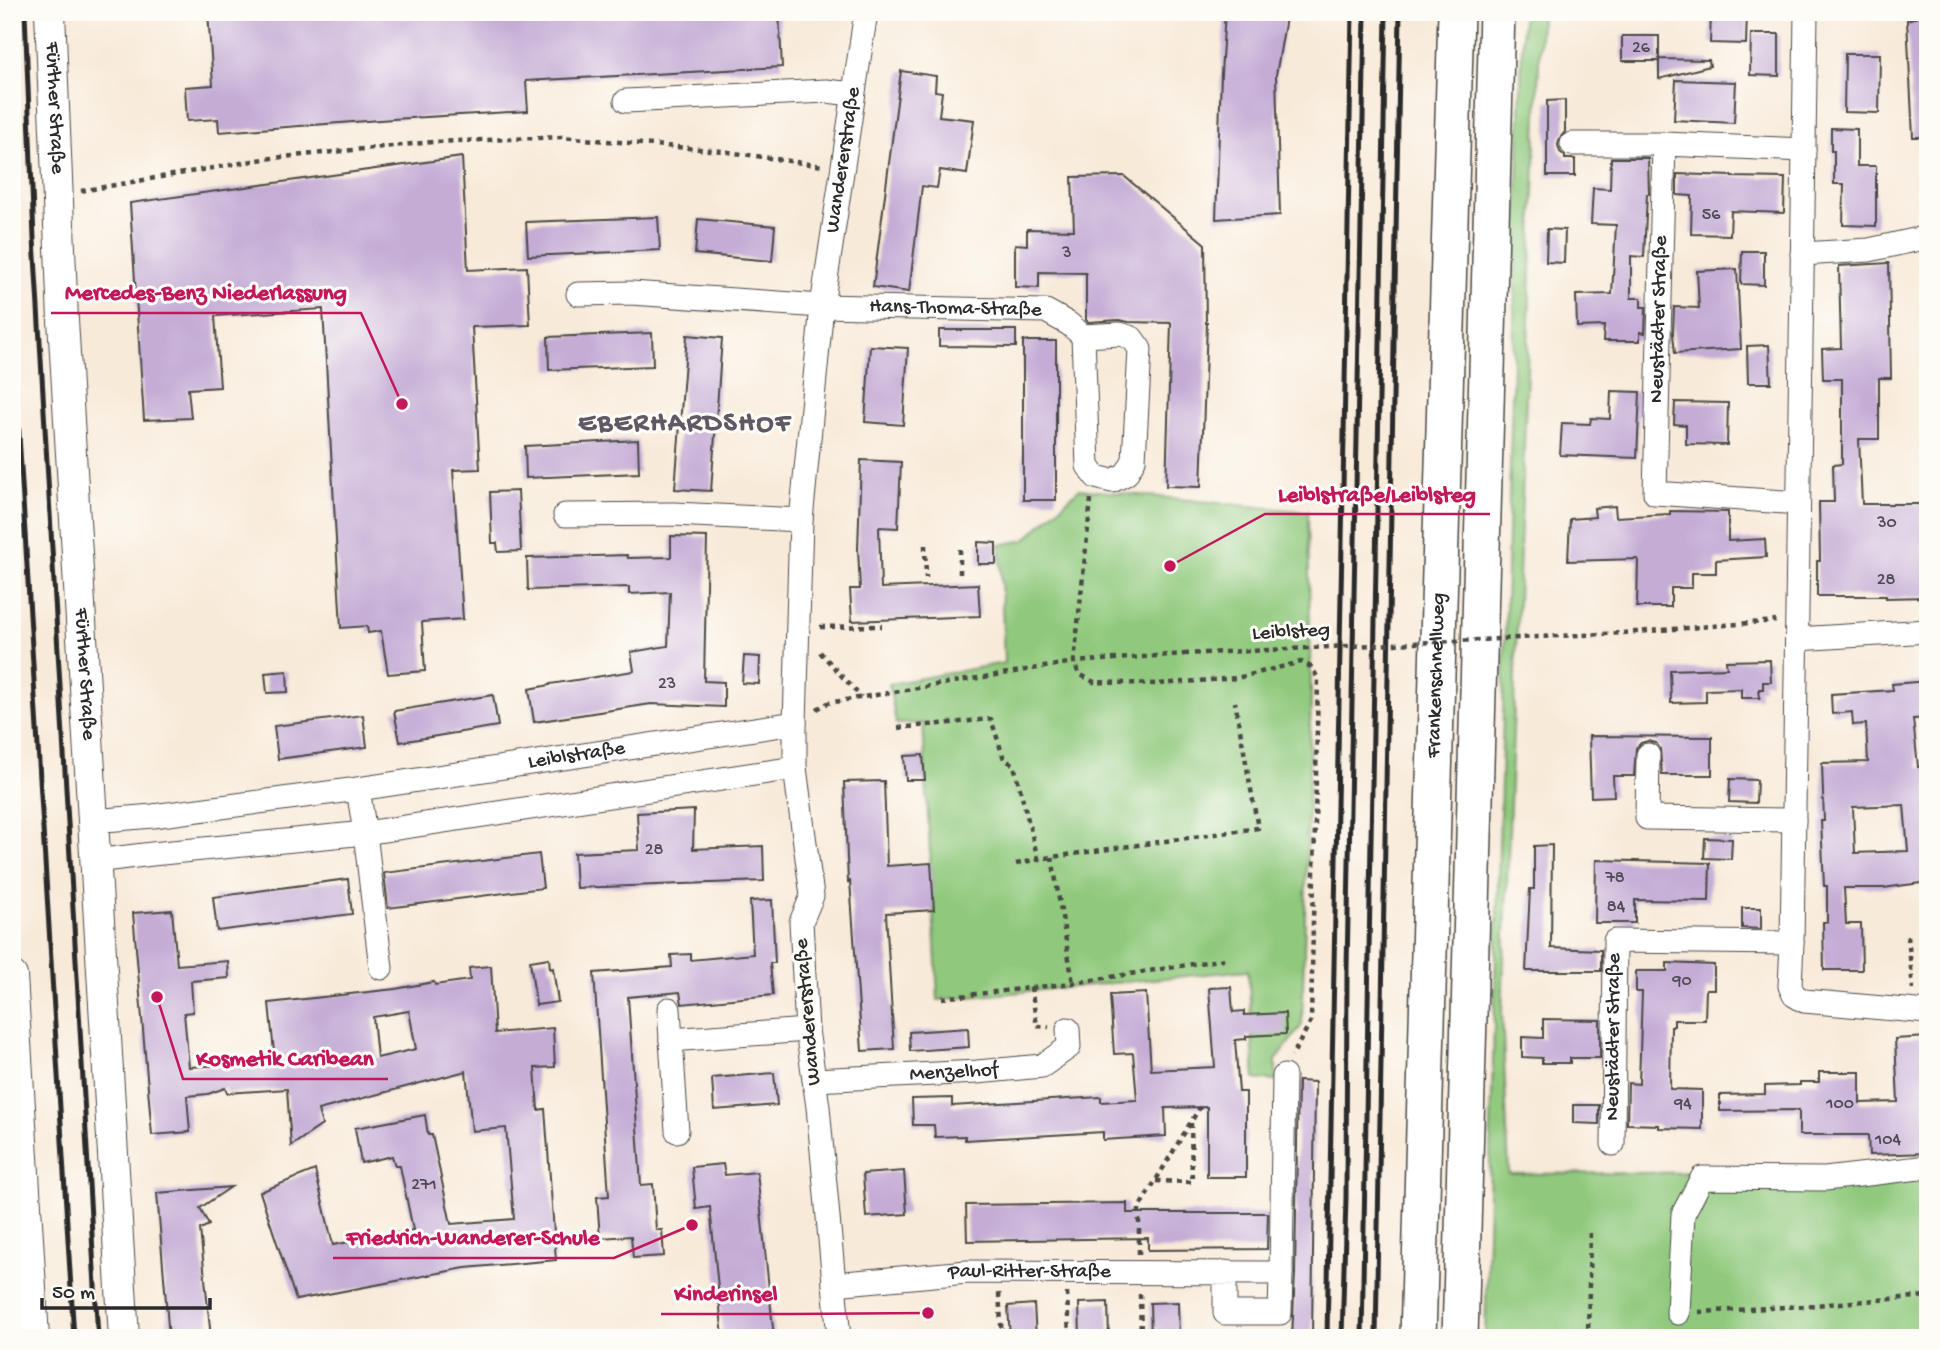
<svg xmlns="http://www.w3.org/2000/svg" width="1940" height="1350" font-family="'Gochi Hand',sans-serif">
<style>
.green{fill:#90c97d;stroke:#5e7a54;stroke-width:2}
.building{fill:#c4acd5;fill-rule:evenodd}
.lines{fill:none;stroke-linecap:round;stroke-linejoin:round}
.minor-casing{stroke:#4a4845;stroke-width:25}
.major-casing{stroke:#4a4845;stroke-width:32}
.highway-casing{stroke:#4a4845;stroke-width:38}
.path{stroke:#4a4845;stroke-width:4.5;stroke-dasharray:5 5;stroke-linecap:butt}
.minor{stroke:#fff;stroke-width:23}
.major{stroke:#fff;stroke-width:30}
.highway{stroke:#fff;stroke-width:35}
.rail{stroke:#2b2b2b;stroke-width:5}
.path-bridge{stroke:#4a4845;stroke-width:4.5;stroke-dasharray:5 5;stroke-linecap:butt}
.labels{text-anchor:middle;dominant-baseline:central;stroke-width:6;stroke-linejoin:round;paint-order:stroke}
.number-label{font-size:18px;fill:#514b56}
.street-label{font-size:21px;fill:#2b2b2b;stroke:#fdfcf7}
.district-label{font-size:28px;font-weight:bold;letter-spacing:2px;fill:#615866;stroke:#fdfcf7}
.leader{fill:none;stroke:#c2185b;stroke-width:2.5}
.callout-dot{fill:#c2185b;stroke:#fdfcf7;stroke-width:2.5}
.callout-label{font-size:23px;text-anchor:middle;font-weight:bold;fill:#c2185b;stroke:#fdfcf7;stroke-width:6;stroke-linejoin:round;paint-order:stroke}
</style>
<rect width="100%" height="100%" fill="#fdfcf7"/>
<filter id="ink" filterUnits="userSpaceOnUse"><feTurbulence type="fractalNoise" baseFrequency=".0143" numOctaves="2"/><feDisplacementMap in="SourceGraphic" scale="14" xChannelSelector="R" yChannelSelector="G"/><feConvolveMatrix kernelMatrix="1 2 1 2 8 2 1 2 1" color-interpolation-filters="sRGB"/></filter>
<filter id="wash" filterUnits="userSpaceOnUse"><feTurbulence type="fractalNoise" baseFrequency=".00686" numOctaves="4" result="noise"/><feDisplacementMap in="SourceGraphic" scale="28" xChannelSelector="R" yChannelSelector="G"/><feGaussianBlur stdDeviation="1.57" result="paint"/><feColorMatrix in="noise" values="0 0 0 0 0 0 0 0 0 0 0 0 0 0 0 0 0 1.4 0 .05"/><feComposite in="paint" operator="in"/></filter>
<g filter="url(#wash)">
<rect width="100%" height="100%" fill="#f8ead9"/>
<path class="green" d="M1523,12H1541L1502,1012L1509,1174L1756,1172L1928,1162V1338H1485Z
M1079,489L1308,512L1311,695L1302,1025L1276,1060V1081L1255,1079L1248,970L938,1000L923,723L896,724L889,684L1004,663L1000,545L1025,540Z"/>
<g id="blocks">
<path class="building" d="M208,12H779L782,67L526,81L528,111L393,119L219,132L218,119L187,121L185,87L213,85Z
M1225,12H1287L1276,75L1280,215L1216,219L1221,74Z
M1711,12H1747L1746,44L1710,43Z
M1928,14V137H1913L1907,20Z
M1751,34H1779V76L1750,75Z
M1622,36H1659V59L1709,60L1710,66L1659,79V61H1622Z
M1845,54H1880L1879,113L1844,112Z
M901,71L936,76L935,91L942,92L939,116L974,120L967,174L940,170L937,188L922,186L909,292L873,287Z
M1676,80L1736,82L1734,123L1674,120Z
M1565,100V132L1560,138L1558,145L1560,152L1565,156V159H1575V176H1547V101Z
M1831,128L1857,129V166H1876V226L1843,225L1844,184H1834V151H1831Z
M462,157L468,270L527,267L530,325L472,327L480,469L453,470L463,619L422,622L425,671L388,674L381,631L368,633L367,626L341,628L323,309L215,316L220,387L188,389L191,418L144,420L130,203Z
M1611,158H1648L1649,194H1647L1644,257L1631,256V298H1641V307H1646L1645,333L1640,332V341H1603L1604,326L1577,327L1576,295L1612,294L1616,225L1591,224L1593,188L1610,189Z
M1677,174L1732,176V177L1785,178L1784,213L1731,211L1730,235L1691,234L1692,196L1677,195Z
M1124,176L1205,244L1206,323H1207L1201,487L1166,486L1171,323L1129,322L1119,320L1088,322L1086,320V273L1039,272V288L1015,287V244L1027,245V229L1074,230L1072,177Z
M658,217L660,250L528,256L526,222Z
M698,219L775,226L772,261L695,254Z
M1547,229L1565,230L1564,263L1546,262Z
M1742,251H1764V285L1741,284Z
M1889,263L1891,378H1879V439H1859L1862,504H1927L1928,597L1886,598V596H1817V561H1820L1819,502H1834L1833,465L1842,464V379H1823L1822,349L1841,348L1839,266Z
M1737,269L1741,349L1675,353L1673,334L1674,307L1699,308L1697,271Z
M939,330H1016V347L939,346Z
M652,333L653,366L549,370L548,337Z
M687,335L722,338L711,491L675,489Z
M1023,341H1056V500H1023Z
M1769,345L1771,383H1748L1747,346Z
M870,346L908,348L903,425L865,422Z
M1611,391L1640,392L1637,458L1560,455L1562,423L1590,424L1591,418L1610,419Z
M1675,402L1728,403L1727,445L1686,444V425L1674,424Z
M638,440L639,473L526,478L525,446Z
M861,460L901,462L898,528L879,527L881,588L978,584L980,616L852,621L850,589H860L858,549Z
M518,491L521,551L498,552L497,543H492L490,492Z
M1615,506L1616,517L1670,514V511L1728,512V541L1765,539L1766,557L1716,560V573H1692V588H1671V607H1637L1638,559L1568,561L1570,519L1595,517L1594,508Z
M671,536L707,537L704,681L724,682V707L651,704L534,722L529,689L550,685V684L634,671L631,652L668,646L670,592L629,594V587L528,590L527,558L627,555L628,558L671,557Z
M978,542L996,543V564H978Z
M744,656L760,657L759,684L742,683Z
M1770,660L1771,682H1763V689H1759L1760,698H1741V689L1706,690V702L1671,703L1670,670L1727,668L1726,661Z
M287,671L288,692L267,693L265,673Z
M1928,681V718L1913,719L1918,767H1928V882L1883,888H1844L1846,924H1861L1862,970H1824L1823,922H1827V886H1824L1821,821H1824L1822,763L1868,762L1866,724L1853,725L1852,712L1832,714L1831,694L1893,690L1892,684ZM1904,805L1908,851L1855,853L1853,807Z
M493,695L498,726L400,742L394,711Z
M363,715L367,747L278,759L274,726Z
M1589,736L1712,737V775H1662L1660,749L1656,743L1648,741L1641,743L1636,748L1634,776H1613L1614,796L1591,797Z
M923,755L925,780H906L904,756Z
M1730,779L1757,780L1756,803L1729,802Z
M884,781L887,866L931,863L934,910L886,913L894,1049L862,1051L850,881L848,882L844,782Z
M694,810L693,849L763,846L764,881L576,888L574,853L639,850L637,813Z
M1705,838L1732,839L1731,859L1704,858Z
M1552,845L1551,948L1601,950V971H1526L1530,889H1534V846Z
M539,854L543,888L388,908L384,873Z
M1596,860L1710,863L1709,901L1635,900V923H1595Z
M348,879L352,914L217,931L213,897Z
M772,900L775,963H770L773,995L682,1004L680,992L628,997L641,1185L653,1184L656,1230H662L664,1256L633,1258L631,1236L600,1238L597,1197L609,1196L594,973L672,967L671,955L691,954V960L753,954L750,901Z
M1742,908H1761V929L1742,928Z
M172,910L177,965L228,961L229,978L191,981L193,1012L184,1013L189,1067L275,1062L269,1003L395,989L434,982L435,985L470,980L469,968L491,966L495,1033L553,1028L555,1067L535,1068L538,1110L545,1109L556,1260L465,1268L296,1300L260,1192L315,1170L333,1245L413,1230L400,1166H395L392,1156L361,1163L355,1128L425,1115L428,1135H432L451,1224L514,1219L506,1128L472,1131L466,1071L318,1110L322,1125L291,1146L287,1089L227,1093L225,1088L208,1094L187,1096L190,1132L152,1135L133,913ZM409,1011L416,1049L377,1058L373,1017Z
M549,958L550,969L553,968L558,1002L536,1005L530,961Z
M1667,963L1714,965V989H1706L1705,1020H1674V1026H1671L1670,1089L1702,1090V1129L1659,1128V1125L1627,1124L1628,1083L1639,1084L1642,992H1636V971H1667Z
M1231,987L1233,1012L1244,1011V1015L1285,1013L1286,1034L1246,1036V1039L1235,1040L1239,1092H1246V1177H1207V1107L1165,1108L1166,1136L1103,1140V1132L965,1140V1136L935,1137L934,1125H913L912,1099L952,1098V1106L1101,1097V1102L1137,1100L1133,1053L1114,1054L1110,995L1146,993L1151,1070L1215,1067L1209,988Z
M1543,1019L1600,1020V1058H1570V1063H1542V1058L1522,1057V1037L1543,1038Z
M968,1028L969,1047L910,1051L909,1032Z
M1928,1037V1081H1926L1928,1153L1869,1155L1868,1135H1799V1110L1720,1111V1095L1765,1094V1086L1800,1085V1082H1819V1072H1860V1103L1898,1102L1895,1039Z
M774,1073L777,1105L714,1110L712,1078Z
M1298,1081L1315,1082L1312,1338H1292L1295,1273Z
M1573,1105H1599V1124L1573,1123Z
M723,1164L725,1175L757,1172L774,1338H723L710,1207L696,1209L692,1167Z
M904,1171L907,1214L866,1217L863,1174Z
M231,1187L200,1208L209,1225L200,1229L211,1338H169L157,1193Z
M1127,1203V1213H1268L1267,1249L1148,1250V1238L967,1241L966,1205Z
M1108,1302L1109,1338H1080L1079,1303Z
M1178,1302L1179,1338H1151L1150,1303Z
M1034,1304L1036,1338H1010L1008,1306Z"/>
</g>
</g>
<g filter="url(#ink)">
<use href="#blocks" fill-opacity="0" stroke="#4a4845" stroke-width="2"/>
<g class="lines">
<g class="minor-casing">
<g id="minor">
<path d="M1806,12L1792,943L1790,986L1794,995L1804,1001L1928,1012"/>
<path d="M626,101L826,91L853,94"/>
<path d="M1572,144H1664"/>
<path d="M1802,254L1869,250L1928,237"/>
<path id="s1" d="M578,294L631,293L822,306L1046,311L1069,324L1083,336L1088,466L1096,477L1112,481L1126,474L1134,460L1140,349L1132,338L1120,334L1083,336"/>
<path id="s2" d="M1798,503L1655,493L1664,144L1804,150"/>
<path d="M565,515L674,514L801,520"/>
<path d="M1797,639L1928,631"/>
<path d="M1648,755L1647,818L1794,820"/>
<path d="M358,789L365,833L381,968"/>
<path id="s3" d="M93,821L153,816L358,789L795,723"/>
<path d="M95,861L152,854L365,833L795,768"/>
<path d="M669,1009L677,1131"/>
<path d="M671,1040L807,1030"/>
<path id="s4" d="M814,1080L977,1072L1042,1066L1069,1047L1068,1029"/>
<path id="s5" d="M1613,1144L1615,941L1792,943"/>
<path d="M1281,1273L1284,1076"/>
<path id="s6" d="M834,1284L967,1272L1281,1273L1280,1313H1225V1272"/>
<path d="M1678,1313L1683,1214L1702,1178L1825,1179L1928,1167"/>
<path id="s7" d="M839,1338L818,1107L807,1030L801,922L812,896L795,768V723L801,520L822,306L866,12"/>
</g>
</g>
<g class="major-casing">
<g id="major">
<path id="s8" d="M50,12L63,320L124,1338"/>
<path d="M12,976L34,1338"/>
</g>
</g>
<g class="highway-casing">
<g id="highway">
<path id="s9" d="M1418,1338L1456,12"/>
<path d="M1460,1338L1497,12"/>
</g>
</g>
<path class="path" d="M81,191L264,159L433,142L562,137L722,151L823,166
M1091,499L1074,662L1079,674L1094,682L1157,684L1237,678L1301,662L1311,667L1318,678L1311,1021L1292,1056
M925,545L926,578
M960,549V578
M820,627L882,626
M1623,633L1776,621
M820,652L861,697
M817,709L828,703L1074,662L1184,654
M898,728L991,719L1004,759L1014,765L1038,859
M1052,857L1073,983
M1016,864L1038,859L1258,828L1235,702
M1908,936L1913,989
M1031,987L1037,1026L1049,1027
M942,998L1073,983L1225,959
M1156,1181L1192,1182L1191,1122
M1139,1254V1208L1200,1107
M999,1293L1002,1338
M1067,1293L1069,1338
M1140,1294L1141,1338
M1699,1312L1803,1306L1928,1296
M1588,1338L1590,1228"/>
<use href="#minor" class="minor"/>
<use href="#major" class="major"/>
<use href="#highway" class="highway"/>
<path class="rail" d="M25,12L34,239L98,1338
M12,319L74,1338
M1327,1338L1352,12
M1342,1338L1346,1198L1347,968L1365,12
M1362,1338L1386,12
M1376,1338L1400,12"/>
<path class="path-bridge" d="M1184,654L1623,633"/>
</g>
</g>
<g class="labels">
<g class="number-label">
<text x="1641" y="48">26</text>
<text x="1711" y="215">56</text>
<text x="1067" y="253">3</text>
<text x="1887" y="523">30</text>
<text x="1886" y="580">28</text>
<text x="667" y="684">23</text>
<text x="654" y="850">28</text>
<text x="1615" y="878">78</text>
<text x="1616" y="907">84</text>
<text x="1682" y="981">90</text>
<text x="1683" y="1104">94</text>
<text x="1840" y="1104">100</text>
<text x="1888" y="1140">104</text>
<text x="424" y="1185">271</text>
</g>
<g class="street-label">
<text stroke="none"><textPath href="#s8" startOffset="96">Fürther Straße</textPath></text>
<text stroke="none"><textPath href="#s7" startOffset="1186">Wandererstraße</textPath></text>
<text stroke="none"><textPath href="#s1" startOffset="378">Hans-Thoma-Straße</textPath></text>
<text stroke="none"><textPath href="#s2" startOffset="317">Neustädter Straße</textPath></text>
<text transform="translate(1291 633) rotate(-3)">Leiblsteg</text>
<text stroke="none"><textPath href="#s8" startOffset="663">Fürther Straße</textPath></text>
<text stroke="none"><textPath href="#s9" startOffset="663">Frankenschnellweg</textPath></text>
<text stroke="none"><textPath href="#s3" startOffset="488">Leiblstraße</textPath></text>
<text transform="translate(809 1012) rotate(-95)">Wandererstraße</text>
<text stroke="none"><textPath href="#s5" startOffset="107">Neustädter Straße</textPath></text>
<text stroke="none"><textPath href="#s4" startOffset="140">Menzelhof</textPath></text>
<text stroke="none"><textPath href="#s6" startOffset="196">Paul-Ritter-Straße</textPath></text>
</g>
<g class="district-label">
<text x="685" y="424">EBERHARDSHOF</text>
</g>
</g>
<path class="leader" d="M402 404L361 313H51M1170 566L1265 514H1490M157 997L183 1079H388M692 1225L614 1258H333M928 1313L792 1314H661"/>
<g class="callout-dot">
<circle cx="402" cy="404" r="7"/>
<circle cx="1170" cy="566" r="7"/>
<circle cx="157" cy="997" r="7"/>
<circle cx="692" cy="1225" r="7"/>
<circle cx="928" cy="1313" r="7"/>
</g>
<g class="callout-label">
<text x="206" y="299">Mercedes-Benz Niederlassung</text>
<text x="1377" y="501">Leiblstraße/Leiblsteg</text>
<text x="285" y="1065">Kosmetik Caribean</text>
<text x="473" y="1244">Friedrich-Wanderer-Schule</text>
<text x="726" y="1300">Kinderinsel</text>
</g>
<rect width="1940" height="1350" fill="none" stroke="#fdfcf7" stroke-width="42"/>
<path d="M42 1298v10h168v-10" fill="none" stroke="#2b2b2b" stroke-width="3.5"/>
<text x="52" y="1298" font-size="21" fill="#2b2b2b" stroke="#fdfcf7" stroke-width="5" paint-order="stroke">50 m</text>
</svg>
